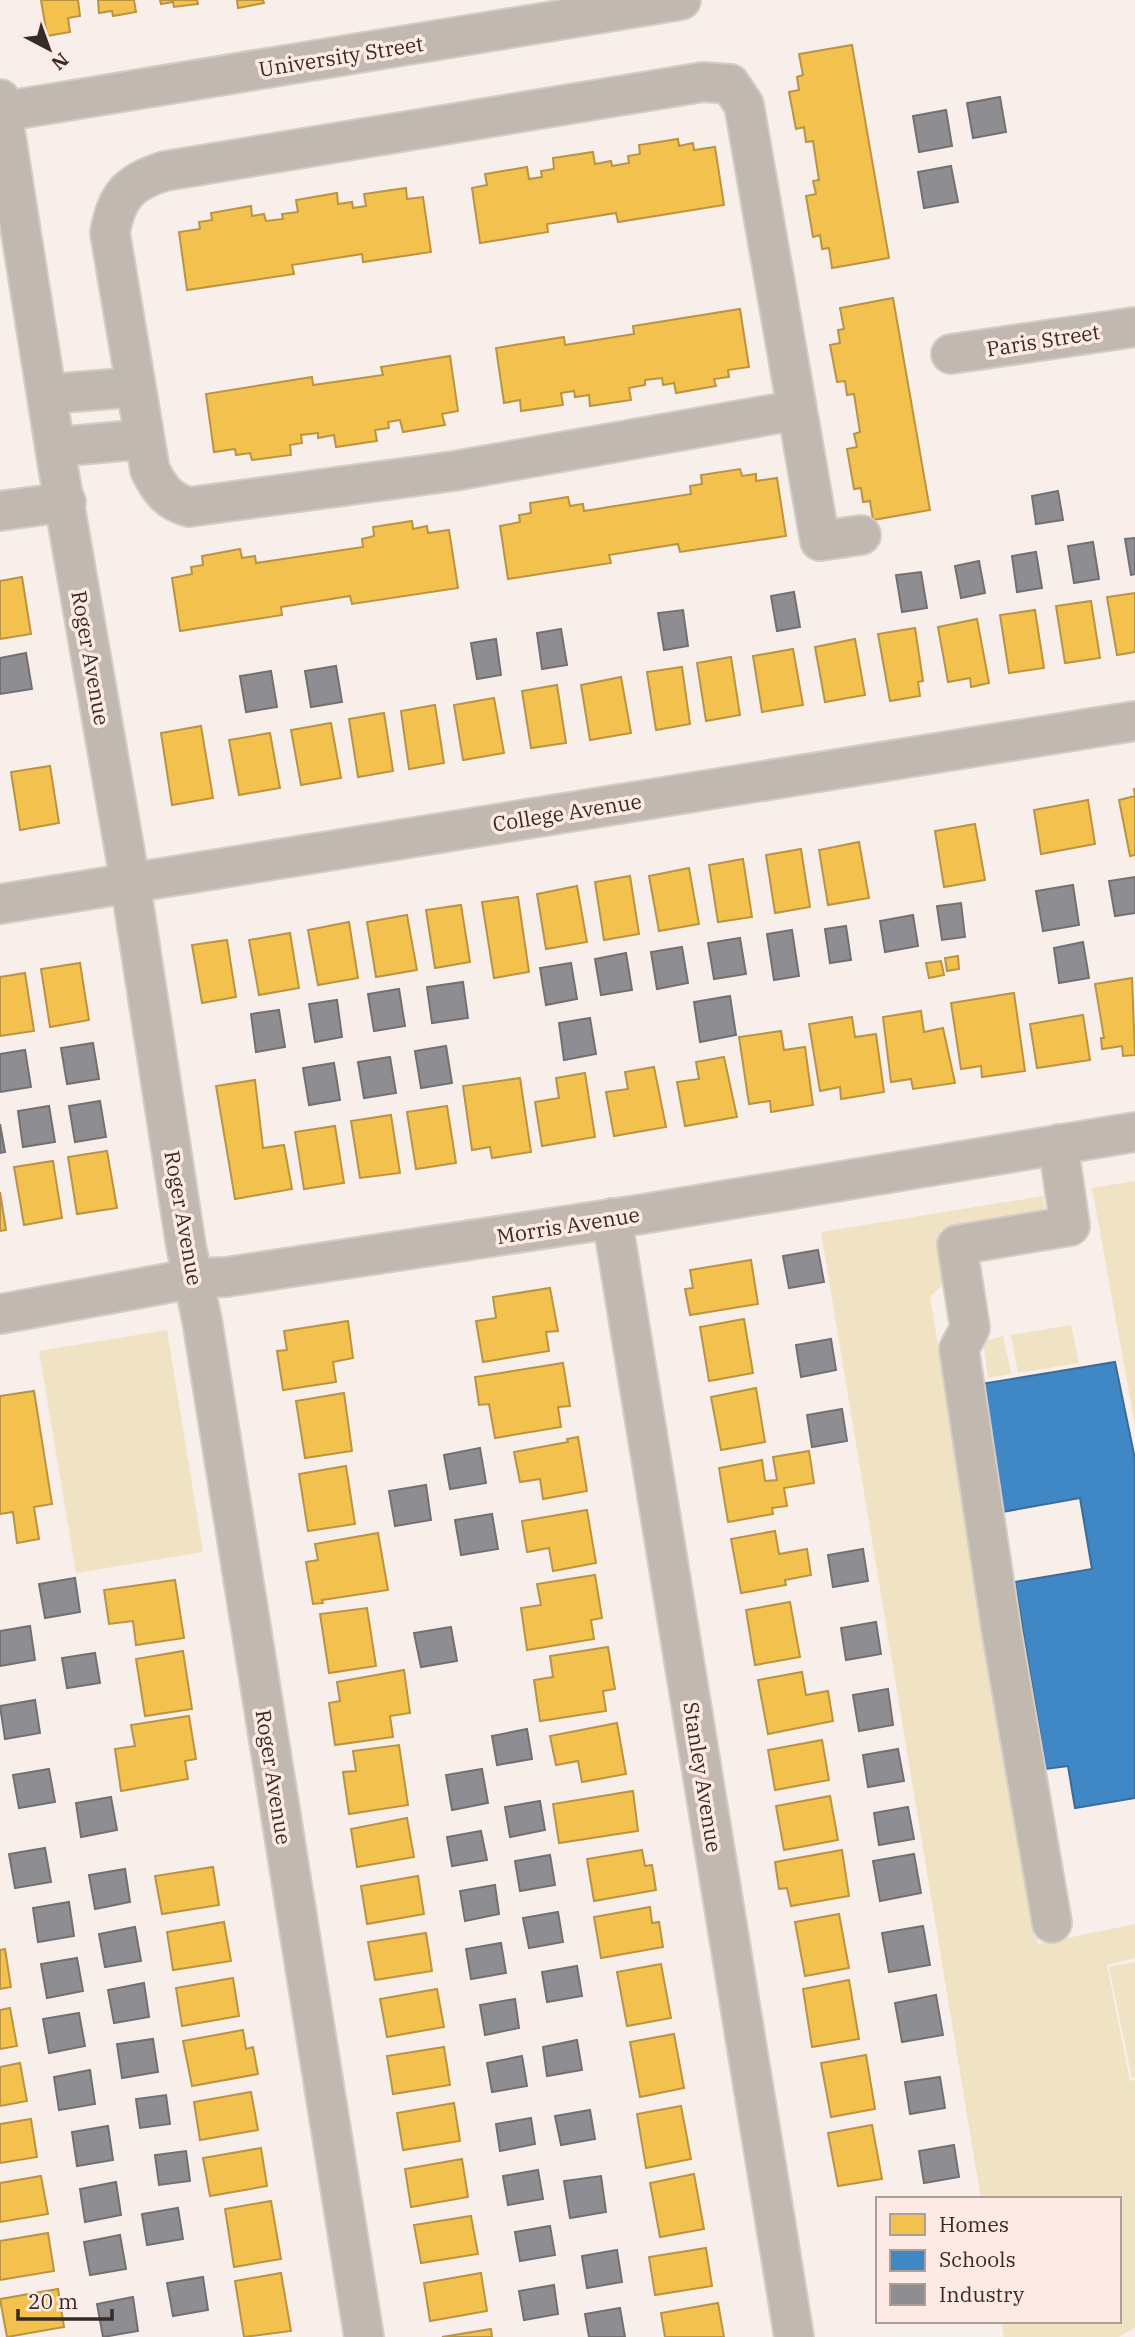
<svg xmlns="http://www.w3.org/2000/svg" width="1135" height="2337" font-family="'IBM Plex Serif',serif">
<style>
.green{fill:#efe3c4}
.homes{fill:#f2c14e;stroke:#ba9442;stroke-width:2}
.schools{fill:#3f88c5;stroke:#3d6c96;stroke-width:2}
.industry{fill:#8d8d92;stroke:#737072;stroke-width:2}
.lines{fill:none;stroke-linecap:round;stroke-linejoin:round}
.minor-casing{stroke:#d4ccc8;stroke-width:42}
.minor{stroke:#c1b8af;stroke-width:38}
.labels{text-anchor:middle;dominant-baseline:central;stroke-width:7;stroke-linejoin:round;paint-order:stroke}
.street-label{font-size:21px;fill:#372b27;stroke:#feeae4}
</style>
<rect width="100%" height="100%" fill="#f8eeea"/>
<path class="green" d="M1135,1181V1425L1092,1188Z
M1043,1196L1045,1212L940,1230L948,1279L930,1297L1038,1944L1135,1924V1958L1107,1965L1130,2081L1135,2080V2327L1119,2337H1004L1001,2321H1119V2199H981L821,1232Z
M1071,1325L1079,1363L1018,1373L1011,1335Z
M167,1330L203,1552L76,1573L39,1351Z
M1003,1336L1011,1374L988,1378L983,1342Z
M1135,1962V2078H1132L1109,1967Z"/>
<path class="homes" d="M41,0H78L80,16L68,18L70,32L47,36Z
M98,0H134L136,12L113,16L112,11L99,13Z
M160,0H197L198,4L174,7L173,2L161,4Z
M237,0H263L264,3L238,8Z
M852,45L889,258L832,268L829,248L822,249L820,235L813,237L806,196L816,194L813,181L819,180L813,141L806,142L804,127L796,129L789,92L799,90L797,77L803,75L799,54Z
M678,139L679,146L693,143L694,150L715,147L724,205L618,222L616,213L547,224L548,232L480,243L472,188L487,185L485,174L527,167L529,179L542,177L541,171L554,169L553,158L593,152L595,164L611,161L612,166L629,163L628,156L640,154L639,145Z
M406,188L407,199L423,197L431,252L363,262L362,254L292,265L294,274L187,290L179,232L200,229L199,222L212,220L211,213L251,206L252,216L264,214L266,221L283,219L282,214L298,212L296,200L337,193L338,204L352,202L353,208L366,206L364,194Z
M893,298L930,510L873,520L870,501L863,502L861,488L854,489L847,449L857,447L854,434L860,432L854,394L847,395L845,381L837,382L830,345L840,343L838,330L844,329L840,308Z
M740,309L749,367L728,370L729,377L714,379L716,386L676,393L674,383L663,385L662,378L645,380V385L629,388L631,400L590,406L589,395L575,397L574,391L561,393L563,405L521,411L520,400L504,403L496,348L564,337L565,345L634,334L633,326Z
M450,356L458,411L442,414L445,425L403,432L400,420L388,422L389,428L375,430L377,441L336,447L334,435L318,438V433L301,435L302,443L290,445L291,455L252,460L250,453L236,455L235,449L214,452L206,394L312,377L313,385L383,375L381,367Z
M740,469L742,476L756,474V481L777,478L786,536L680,552L678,544L609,555L611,563L508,579L500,526L520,522L519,515L531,513L530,503L568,497L570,506L583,504L584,511L691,494L690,486L702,484L701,475Z
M412,521L413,529L427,526L428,533L449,530L458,588L352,604L350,596L281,607L282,615L180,631L172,578L192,574L191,567L203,565L202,556L240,549L242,558L255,556L256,563L363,547L362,539L374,536L373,527Z
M22,577L31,634L0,639V581Z
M1135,593V652L1117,655L1107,597Z
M1091,601L1100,658L1065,663L1056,606Z
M1035,610L1044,668L1009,673L1000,615Z
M977,619L989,683L971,687L970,678L948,682L938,627Z
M915,628L923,681L918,682L920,696L890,701L878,634Z
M855,639L865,695L825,702L815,647Z
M793,649L803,705L762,712L753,656Z
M731,657L740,715L706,721L697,663Z
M682,667L690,724L656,730L647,672Z
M621,677L631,733L590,740L581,685Z
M557,685L566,743L531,748L522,691Z
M494,698L504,753L463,760L454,705Z
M435,705L444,763L409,769L401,711Z
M384,713L393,771L358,777L349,719Z
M331,723L341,778L301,785L291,730Z
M201,726L213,798L172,805L161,733Z
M270,733L280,788L239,795L229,740Z
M50,766L59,823L20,830L11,772Z
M1134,789H1135V855L1130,856L1119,800L1135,796Z
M1088,800L1095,844L1041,854L1034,810Z
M975,824L985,880L944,887L935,831Z
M859,842L869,898L828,905L819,850Z
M801,849L810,907L775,913L766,855Z
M743,859L752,917L718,922L709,865Z
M689,868L699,924L659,931L649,876Z
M630,876L639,934L604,940L595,882Z
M577,886L587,942L546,949L537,894Z
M518,897L529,972L494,978L482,902Z
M461,905L470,962L435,968L426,910Z
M407,915L417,970L376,977L367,922Z
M349,922L358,978L318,985L308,930Z
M290,933L299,988L259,995L249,940Z
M227,940L236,997L202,1003L192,945Z
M958,956L959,969L947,971L945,958Z
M941,961L944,975L929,978L926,963Z
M80,963L89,1020L50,1027L41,969Z
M25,973L34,1031L0,1036V977Z
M1132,978L1135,1055L1123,1056L1122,1046L1102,1049L1101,1038H1104L1095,984Z
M1014,993L1025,1071L982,1077L981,1066L961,1069L951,1003Z
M921,1011L924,1032L943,1028L955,1083L913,1089L911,1079L891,1082L883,1017Z
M1083,1015L1090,1060L1037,1068L1030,1024Z
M852,1017L855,1037L876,1034L884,1092L841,1099L840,1087L820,1091L809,1024Z
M781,1031L784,1050L805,1047L813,1105L771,1112L770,1101L749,1104L739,1037Z
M724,1057L737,1117L685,1126L677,1082L699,1079L696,1062Z
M654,1067L666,1127L614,1136L606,1092L628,1089L625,1072Z
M585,1073L595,1137L542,1146L535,1102L559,1098L556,1078Z
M520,1078L531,1152L492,1158L490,1147L472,1150L463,1086Z
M255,1080L263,1148L284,1145L292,1189L235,1199L216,1086Z
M447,1106L456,1163L416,1169L407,1112Z
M391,1115L400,1173L360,1178L351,1121Z
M335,1126L344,1183L304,1189L295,1132Z
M107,1151L117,1208L77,1214L68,1157Z
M53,1161L62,1218L24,1225L14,1167Z
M0,1192L6,1230L0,1231Z
M751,1260L758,1304L690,1315L685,1289L693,1288L690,1270Z
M550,1288L558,1331L546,1332L549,1351L483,1362L476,1321L496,1318L493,1297Z
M744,1319L753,1373L709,1381L700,1327Z
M348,1321L353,1358L333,1362L336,1382L283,1390L277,1351L287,1350L284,1331Z
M563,1363L570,1406L558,1407L561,1427L495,1438L489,1404L479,1405L475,1377Z
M756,1388L765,1442L721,1450L711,1397Z
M34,1391L52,1504L34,1507L39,1539L17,1543L13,1512L0,1514V1396Z
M344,1393L352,1451L305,1458L296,1401Z
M578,1437L587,1491L543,1499L540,1479L520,1482L514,1452L568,1442L567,1439Z
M809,1451L814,1483L784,1488L787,1506L772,1508L773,1514L728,1522L719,1468L762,1460L765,1481L777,1480L773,1457Z
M346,1466L355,1524L308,1531L299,1474Z
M587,1510L596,1563L553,1571L549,1548L527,1552L522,1521Z
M775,1531L779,1554L807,1549L811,1575L785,1580L786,1585L741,1593L731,1539Z
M378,1533L388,1590L322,1600L323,1603L313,1604L306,1562L318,1560L315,1544Z
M595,1575L602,1618L591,1620L594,1639L527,1650L521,1608L541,1605L537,1584Z
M175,1580L184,1638L136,1645L133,1621L109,1624L104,1590Z
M790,1602L800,1657L755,1665L746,1610Z
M367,1608L376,1666L329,1673L320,1614Z
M608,1647L615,1689L603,1691L606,1711L540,1721L534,1680L553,1677L550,1656Z
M183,1651L192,1709L145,1716L136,1659Z
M404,1670L410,1713L390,1716L393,1737L335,1745L329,1703L340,1701L337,1682Z
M802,1672L806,1695L828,1691L833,1721L768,1734L758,1680Z
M189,1716L196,1759L185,1761L188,1779L121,1791L115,1749L135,1746L131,1725Z
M617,1723L626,1774L582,1782L578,1761L556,1765L550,1736Z
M822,1740L829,1780L775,1790L768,1750Z
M399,1745L408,1805L349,1814L343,1772L356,1771L353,1751Z
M633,1791L638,1831L559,1843L553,1804Z
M830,1796L838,1840L784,1850L776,1806Z
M407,1818L414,1857L357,1867L351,1829Z
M642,1850L645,1866L652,1865L656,1890L594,1901L587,1859Z
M842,1850L849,1896L791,1906L787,1888L779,1889L775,1862Z
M213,1867L219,1905L162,1914L155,1876Z
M418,1876L424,1914L367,1924L361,1886Z
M650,1907L652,1923L659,1922L663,1947L601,1958L594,1917Z
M839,1914L849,1968L805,1976L795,1922Z
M224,1922L231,1961L173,1970L167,1932Z
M426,1933L432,1971L375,1980L368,1942Z
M5,1949L11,1987L0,1989V1950Z
M661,1964L671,2018L627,2026L617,1972Z
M233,1978L239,2016L182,2026L176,1988Z
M849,1980L859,2039L812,2047L803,1989Z
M437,1989L444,2027L387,2037L380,1999Z
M10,2008L17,2046L0,2049V2010Z
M243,2030L246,2049L253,2047L258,2074L192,2086L183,2041Z
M674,2034L684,2088L640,2097L630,2042Z
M444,2047L450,2085L393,2094L387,2056Z
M866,2055L875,2109L831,2117L821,2063Z
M20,2063L27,2101L0,2106V2067Z
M251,2092L258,2130L200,2140L194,2102Z
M454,2103L460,2141L403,2150L397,2113Z
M681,2106L691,2159L646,2168L637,2114Z
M31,2119L37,2157L0,2163V2124Z
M872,2125L882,2179L838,2186L828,2133Z
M261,2148L267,2186L210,2196L203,2158Z
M462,2159L468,2197L411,2207L405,2169Z
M694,2174L704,2229L660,2237L650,2183Z
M41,2176L48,2214L0,2222V2183Z
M271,2201L281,2259L234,2267L225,2209Z
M471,2216L478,2254L421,2263L414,2225Z
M48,2233L54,2271L0,2280V2241Z
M706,2248L712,2286L655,2295L649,2257Z
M281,2273L291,2331L244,2337L235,2281Z
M481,2273L487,2311L430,2321L424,2283Z
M58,2289L64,2327L7,2337L0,2299Z
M718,2303L724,2337H665L661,2313Z
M491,2329L492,2337H442Z"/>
<path class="schools" d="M1115,1362L1135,1459V1798L1075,1808L1068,1766L1046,1769L1015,1582L1092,1569L1080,1498L1002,1512L981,1384Z"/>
<path class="industry" d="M1000,97L1006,132L973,138L967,103Z
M946,110L952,146L919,152L913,116Z
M951,166L958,202L924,208L918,172Z
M1058,491L1063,520L1036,524L1032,496Z
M1135,538V574L1131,575L1125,539Z
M1093,542L1099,579L1074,583L1068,546Z
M1036,552L1042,588L1017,592L1012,556Z
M979,561L985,593L961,598L955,566Z
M921,572L927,608L902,612L896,575Z
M794,592L800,627L777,631L771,596Z
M683,610L688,646L664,650L658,613Z
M561,629L567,665L542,669L537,633Z
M496,639L501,675L477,679L471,643Z
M26,653L32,689L0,694V658Z
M336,666L342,702L311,707L305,671Z
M271,671L277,707L246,712L240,676Z
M1135,877V913L1115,916L1109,881Z
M1073,885L1079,925L1043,931L1036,891Z
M961,903L965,937L942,940L937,906Z
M913,915L918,946L885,952L880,921Z
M846,926L851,960L830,963L825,929Z
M792,930L799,976L774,980L767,934Z
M740,938L746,974L714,979L708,943Z
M1083,942L1089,978L1059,983L1054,948Z
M682,947L688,983L657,989L651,952Z
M626,953L632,990L601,995L595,959Z
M571,963L577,999L546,1005L540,968Z
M463,982L468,1018L432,1023L427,987Z
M399,989L405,1026L374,1031L368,994Z
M730,996L736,1035L700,1042L694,1002Z
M337,1000L342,1037L315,1042L309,1004Z
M279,1010L285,1047L256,1052L251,1014Z
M590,1018L596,1054L564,1060L559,1023Z
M93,1043L99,1079L67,1084L61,1048Z
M446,1046L452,1083L421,1088L415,1051Z
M25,1050L31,1087L0,1092V1054Z
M390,1057L396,1093L364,1098L358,1062Z
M334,1063L340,1100L309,1105L303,1068Z
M100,1101L106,1137L75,1142L69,1106Z
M49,1106L55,1142L23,1147L18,1111Z
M0,1124L5,1152L0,1153Z
M818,1250L824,1282L789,1288L783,1256Z
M831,1339L836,1370L801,1377L796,1345Z
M842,1409L847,1441L812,1447L807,1415Z
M480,1448L486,1483L450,1489L444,1455Z
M426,1485L431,1520L395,1526L389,1491Z
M492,1514L498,1549L461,1555L455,1520Z
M863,1549L868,1581L833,1587L828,1555Z
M75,1578L80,1612L45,1618L39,1584Z
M876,1622L881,1654L846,1660L841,1628Z
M30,1626L35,1660L0,1666V1631Z
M451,1627L457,1661L421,1667L414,1633Z
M95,1653L100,1683L67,1688L62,1658Z
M888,1689L893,1725L859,1731L853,1695Z
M35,1700L40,1733L5,1739L0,1706Z
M527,1729L532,1759L497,1765L492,1736Z
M898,1749L904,1781L868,1787L863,1755Z
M49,1769L55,1802L19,1808L13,1775Z
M482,1769L488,1803L452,1810L446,1775Z
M111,1797L117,1830L81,1837L76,1803Z
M540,1801L545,1830L510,1837L505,1807Z
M908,1807L914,1839L879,1845L874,1813Z
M481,1831L487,1860L452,1866L447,1837Z
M45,1848L51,1882L15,1888L9,1854Z
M914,1854L921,1893L880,1901L873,1861Z
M550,1855L555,1885L520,1891L515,1861Z
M125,1869L130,1902L95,1909L89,1875Z
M495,1885L499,1914L465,1921L460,1891Z
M69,1902L74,1936L38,1942L33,1908Z
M558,1912L563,1942L529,1948L523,1918Z
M923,1926L930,1965L889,1972L882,1933Z
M135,1927L141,1961L105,1967L99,1934Z
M501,1943L506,1973L471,1979L466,1949Z
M77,1958L83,1991L47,1998L41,1964Z
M577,1966L582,1996L547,2002L542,1972Z
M144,1983L149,2017L114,2023L108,1990Z
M936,1995L943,2035L902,2042L895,2003Z
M515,1999L519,2028L485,2035L480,2005Z
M79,2013L85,2046L49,2053L43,2019Z
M153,2039L158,2072L122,2078L117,2044Z
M577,2040L582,2070L547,2076L543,2047Z
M522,2056L527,2086L492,2092L487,2063Z
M90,2070L95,2104L59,2110L54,2077Z
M940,2077L945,2108L910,2114L905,2082Z
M166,2095L170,2124L140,2128L136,2099Z
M590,2110L595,2139L561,2145L555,2116Z
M531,2118L535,2144L500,2151L496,2124Z
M108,2126L113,2160L77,2166L72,2132Z
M954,2145L959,2177L924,2183L919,2151Z
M186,2151L190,2181L159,2185L155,2155Z
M538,2170L543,2199L508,2205L503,2176Z
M601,2176L606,2212L570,2218L564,2181Z
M116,2182L121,2215L85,2222L80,2189Z
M178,2208L183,2239L147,2245L142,2214Z
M550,2226L555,2255L520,2261L515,2232Z
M120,2235L126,2269L90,2275L84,2242Z
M617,2250L622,2282L587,2288L582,2256Z
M203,2277L208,2310L173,2316L167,2283Z
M554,2285L558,2314L524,2320L519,2291Z
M133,2297L138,2331L103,2337L97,2304Z
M620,2308L625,2337H589L585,2314Z"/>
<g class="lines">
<g class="minor-casing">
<path id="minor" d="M0,99L58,467L130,881L186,1246L202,1320L364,2337
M0,112L681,0
M951,354L1135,327
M49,394L136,387
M797,410L454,471L189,507C168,501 160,490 150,470L110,233C116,196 129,182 165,171L703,82L730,84L744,105L820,541L861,535
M57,447L144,439
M0,511L66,502
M0,904L1135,721
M612,1218L794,2337
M0,1314L195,1278L226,1277L643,1214L1135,1132
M1052,1923L1002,1634L959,1349L970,1328L957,1245L1070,1226L1058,1144"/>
</g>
<use href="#minor" class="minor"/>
</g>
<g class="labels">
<g class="street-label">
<text transform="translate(341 56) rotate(-9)">University Street</text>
<text transform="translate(1043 340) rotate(-9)">Paris Street</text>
<text transform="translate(91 658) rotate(80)">Roger Avenue</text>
<text transform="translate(567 812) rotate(-9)">College Avenue</text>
<text transform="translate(184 1218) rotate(80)">Roger Avenue</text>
<text transform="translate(568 1225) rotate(-9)">Morris Avenue</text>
<text transform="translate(274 1777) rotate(81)">Roger Avenue</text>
<text transform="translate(703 1777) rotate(81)">Stanley Avenue</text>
</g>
</g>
<rect x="876" y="2197" width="245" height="126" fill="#feeae4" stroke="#ae9e98" stroke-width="2"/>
<rect x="890" y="2214" width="35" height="21" fill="#f2c14e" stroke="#ae9e98" stroke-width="2"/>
<text x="939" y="2232" font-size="21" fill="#372b27">Homes</text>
<rect x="890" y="2250" width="35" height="21" fill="#3f88c5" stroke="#ae9e98" stroke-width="2"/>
<text x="939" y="2267" font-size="21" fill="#372b27">Schools</text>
<rect x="890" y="2284" width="35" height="21" fill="#8d8d92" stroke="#ae9e98" stroke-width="2"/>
<text x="939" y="2302" font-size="21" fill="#372b27">Industry</text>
<g transform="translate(49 49) rotate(139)" stroke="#feeae4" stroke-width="5" paint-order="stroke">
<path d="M0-5L12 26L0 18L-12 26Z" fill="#372b27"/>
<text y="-10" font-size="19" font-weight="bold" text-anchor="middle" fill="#372b27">N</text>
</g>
<path d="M18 2309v10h94v-10" fill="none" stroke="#372b27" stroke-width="3.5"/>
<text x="28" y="2309" font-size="21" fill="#372b27" stroke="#feeae4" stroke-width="5" paint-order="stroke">20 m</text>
</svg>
